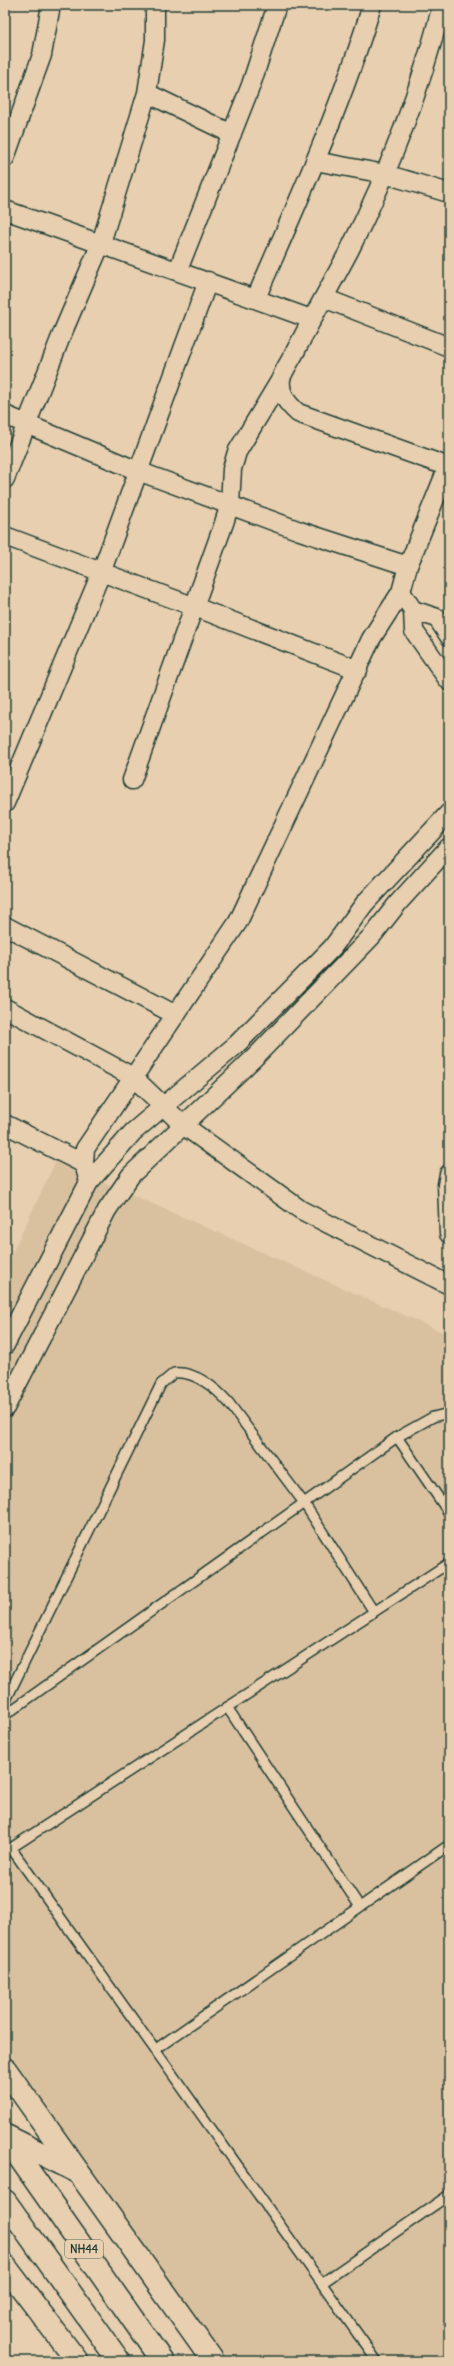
<svg xmlns="http://www.w3.org/2000/svg" width="454" height="2366" font-family="Delius,sans-serif">
<style>
.built{fill:#d9c1a0}
.lines{fill:none;stroke-linecap:round;stroke-linejoin:round}
.service-casing{stroke:#1f3d34;stroke-width:12}
.minor-casing{stroke:#1f3d34;stroke-width:21}
.tertiary-casing{stroke:#1f3d34;stroke-width:25}
.trunk-casing{stroke:#1f3d34;stroke-width:25}
.service{stroke:#e7cfb0;stroke-width:9}
.minor{stroke:#e7cfb0;stroke-width:18}
.tertiary{stroke:#e7cfb0;stroke-width:22}
.trunk{stroke:#e7cfb0;stroke-width:22}
.labels{text-anchor:middle;dominant-baseline:central;stroke-width:3;stroke-linejoin:round;paint-order:stroke}
.shield{fill:#e7cfb0;stroke:#5b6959;stroke-width:1}
.shield-label{font-size:11px;font-weight:bold;fill:#1f3d34}
</style>
<rect width="100%" height="100%" fill="#e7cfb0"/>
<filter id="ink" filterUnits="userSpaceOnUse"><feTurbulence type="fractalNoise" baseFrequency=".025" numOctaves="2"/><feDisplacementMap in="SourceGraphic" scale="8" xChannelSelector="R" yChannelSelector="G"/><feConvolveMatrix kernelMatrix="1 2 1 2 8 2 1 2 1" color-interpolation-filters="sRGB"/></filter>
<g filter="url(#ink)">
<path class="built" d="M56,1161L449,1335V2361H224L5,2047V1268Z"/>
<g class="lines">
<g class="service-casing">
<path id="service" d="M397,1437L449,1513
M5,1702L161,1384L174,1373C195,1371 216,1388 229,1403L304,1503L374,1612
M227,1707L360,1907
M5,1715L397,1437L433,1417L449,1413
M11,1848L377,2361
M5,1852L449,1563
M156,2049L449,1845
M322,2283L449,2195"/>
</g>
<g class="minor-casing">
<path id="minor" d="M442,5C421,89 388,174 349,251C331,285 312,318 295,352C291,360 283,371 281,379C279,394 288,404 298,413L449,467
M147,93L232,134
M5,158L42,55L51,5
M315,161L385,174L449,193
M5,210L311,319
M178,270L251,85L277,5
M256,298C298,202 342,105 372,5
M324,298L449,347
M5,415L138,471L300,531L408,566
M5,479L62,334L101,243L147,93L155,40V5
M5,536L195,607L358,670
M401,592L413,610L414,631L449,681
M413,610L437,618L449,636
M132,780L224,523L230,504L232,469L237,452L281,379
M5,803L101,573L208,281
M5,926L176,1015
M5,1008L133,1077L183,1125L301,1210L449,1285
M5,1124L84,1164
M449,1174L447,1185L449,1234
M89,1182L84,1164L85,1149L238,922L371,639L401,592L408,566L449,464
M5,1345L89,1182L133,1132L236,1045L332,948L365,903L449,813
M5,1408L107,1210L131,1175L256,1056L372,936L398,903L449,847"/>
</g>
<g class="tertiary-casing">
<path id="tertiary" d="M5,2069L213,2361
M5,2266L77,2361"/>
</g>
<g class="trunk-casing">
<path id="trunk" d="M6,2136L78,2172
M5,2137L162,2361
M5,2201L119,2361"/>
</g>
<use href="#service" class="service"/>
<use href="#minor" class="minor"/>
<use href="#tertiary" class="tertiary"/>
<use href="#trunk" class="trunk"/>
</g>
</g>
<g class="labels">
<rect class="shield" x="65" y="2240" width="38" height="18" rx="3"/>
<g class="shield-label">
<text x="84" y="2249">NH44</text>
</g>
</g>
<rect width="454" height="2366" fill="none" stroke="#e7cfb0" stroke-width="20"/>
<rect x="10" y="10" width="434" height="2346" fill="none" stroke="#1f3d34" stroke-width="1.5" filter="url(#ink)"/>
</svg>
